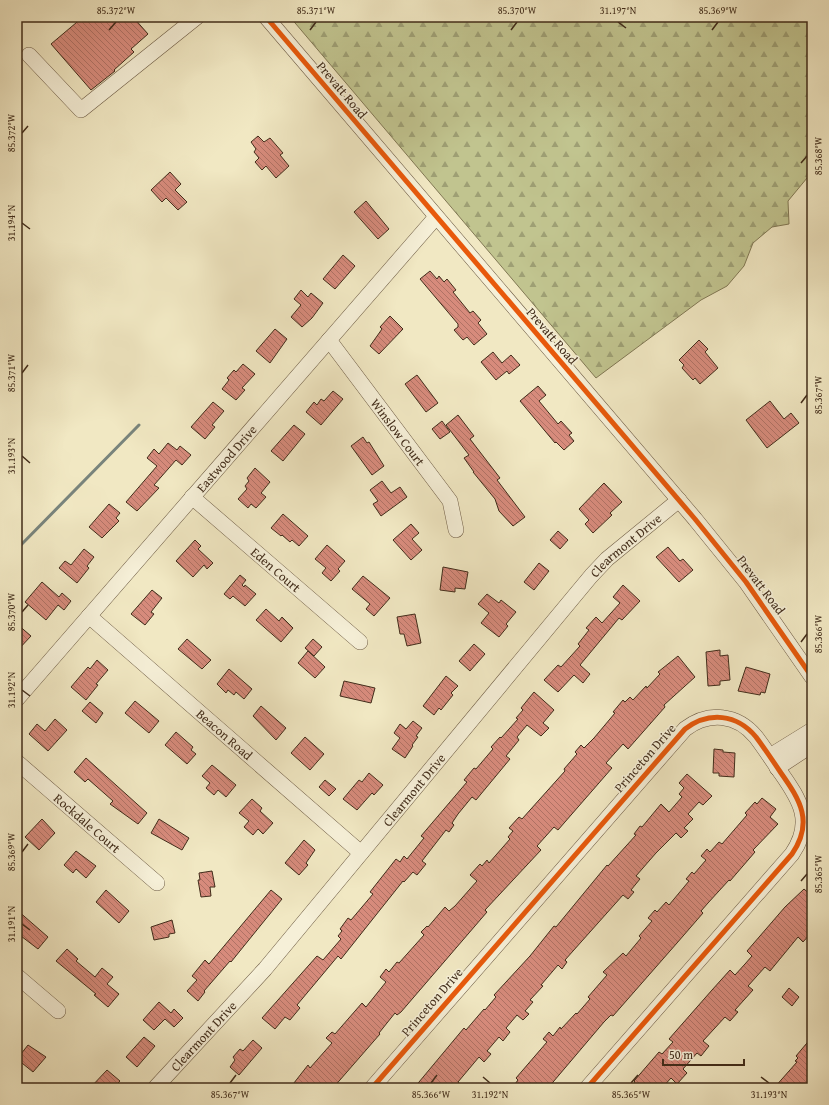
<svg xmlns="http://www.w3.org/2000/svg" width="829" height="1105" font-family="'Gentium Book Plus',serif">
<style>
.forest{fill:url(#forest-firs);stroke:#817854}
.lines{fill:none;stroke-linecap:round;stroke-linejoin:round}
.stream{stroke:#79847c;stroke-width:3}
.building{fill:url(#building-back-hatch);stroke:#412c1a}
.minor-casing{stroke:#6d5b44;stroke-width:16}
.minor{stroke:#f6f0d8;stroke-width:15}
.cycleway-casing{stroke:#f6f0d8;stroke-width:8}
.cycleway{stroke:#e8590c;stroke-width:5}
.ticks{fill:none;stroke:#412c1a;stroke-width:1.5}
.labels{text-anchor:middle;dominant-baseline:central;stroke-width:3;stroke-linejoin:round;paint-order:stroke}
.street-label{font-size:13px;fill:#412c1a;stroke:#f6f0d8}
.neatline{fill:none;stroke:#412c1a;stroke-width:1.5}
.ticks-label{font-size:10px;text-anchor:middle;fill:#412c1a}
</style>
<defs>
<pattern id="forest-firs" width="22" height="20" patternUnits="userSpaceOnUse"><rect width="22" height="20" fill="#c1c48f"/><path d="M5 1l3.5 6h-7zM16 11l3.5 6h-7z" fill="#9e9f74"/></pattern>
<pattern id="building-back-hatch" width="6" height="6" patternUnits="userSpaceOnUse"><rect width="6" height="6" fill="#d78b7c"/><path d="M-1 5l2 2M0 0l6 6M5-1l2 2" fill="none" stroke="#b07265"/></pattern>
</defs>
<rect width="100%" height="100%" fill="#f1e8c3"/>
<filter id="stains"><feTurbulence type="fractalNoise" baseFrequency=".005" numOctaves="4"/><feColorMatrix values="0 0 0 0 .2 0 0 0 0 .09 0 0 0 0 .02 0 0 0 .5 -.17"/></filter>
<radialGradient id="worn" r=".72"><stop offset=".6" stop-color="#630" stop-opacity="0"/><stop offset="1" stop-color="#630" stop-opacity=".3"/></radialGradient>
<path class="forest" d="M290,17H497L512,21L669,17H812V172L788,201L789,224L772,227L753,243L744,266L727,286L701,300L596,378Z"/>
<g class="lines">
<path class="stream" d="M17,549L139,425"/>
</g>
<path class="building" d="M83,17H133L148,34L131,49L134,52L114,70L115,71L91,90L51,44Z
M258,136L264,142L270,138L283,153L280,155L289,166L276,178L266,166L262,170L255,162L259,158L254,152L256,149L251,142Z
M170,172L181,184L175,190L187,202L178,210L166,198L162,202L151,190Z
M366,201L389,229L378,239L354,212Z
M343,255L355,266L335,289L323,279Z
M430,271L437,279L439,276L444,282L447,279L456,290L453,292L470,313L473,311L481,320L478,323L487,334L474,345L467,337L463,340L454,330L458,327V324L420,279Z
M301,290L308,297L311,293L323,303L312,318L302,327L291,317L301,305L294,299Z
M390,316L403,329L379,354L370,346L382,329L380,327Z
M275,329L287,339L270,363L256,351Z
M699,340L708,349L705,352L718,368L700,384L695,378L693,380L682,368L684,365L679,360Z
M493,352L502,363L511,355L520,365L509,374L507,371L496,380L481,362Z
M243,364L255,374L242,388L245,390L236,400L222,389L229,380L227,378L234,370L236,372Z
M417,375L438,403L426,412L405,384Z
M538,386L546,395L539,401L558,424L561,421L572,433L569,435L574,441L564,450L556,442L555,443L520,401Z
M333,391L343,399L321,425L306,412L314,402L317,405L321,399L324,401Z
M770,401L784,419L791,413L799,423L767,448L746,420Z
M213,402L224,411L212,425L215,427L205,439L191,427Z
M458,415L474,436L470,439L500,478L497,480L525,517L513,526L499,511L495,499L473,472H474L464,458L469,455L446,425Z
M442,421L450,432L440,439L432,429Z
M294,425L305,434L283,461L271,451Z
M363,437L367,443L369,442L384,466L372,475L351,446Z
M168,443L177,450L180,446L191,455L182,465L176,460L154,485L159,488L137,511L126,502L157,466L147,458L154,449L159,454Z
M255,468L270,482L261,493L266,497L256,508L251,504L248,508L238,499L247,489L245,486L249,481L247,478Z
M382,481L391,493L400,487L407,497L381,516L373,504L378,501L370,490Z
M604,483L622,502L610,513L612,515L593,533L585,524L589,520L579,509Z
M109,504L120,513L116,518L119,521L102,538L89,527Z
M283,514L308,536L299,546L292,540L290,542L282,535L281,536L271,528Z
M411,524L419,533L412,539L422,550L411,560L393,540Z
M558,531L568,540L560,549L550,540Z
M195,540L201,546L198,549L213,563L207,569L204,565L193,577L176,561Z
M327,545L345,561L338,569L340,571L331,581L322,573L326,568L315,559Z
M668,547L680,561L683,559L693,570L679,582L656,557Z
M84,549L94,557L87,566L89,568L77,583L59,568L65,561L71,565Z
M539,563L549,571L534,590L524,582Z
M443,567L468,572L465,589L455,588V592L440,590Z
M240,575L246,580L242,585L244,587L245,585L256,594L245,606L233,596L230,599L224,594Z
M363,576L390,598L374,616L366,609L370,604L352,589Z
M42,582L59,597L62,593L71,601L64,610L58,605L46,620L25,602Z
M623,585L640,601L622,620L619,618L580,665L590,674L583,683L574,675L558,692L544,680L558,665L561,667L580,646L578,644L589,630L586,628L596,617L602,623L620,603L613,597Z
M152,590L162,598L151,612L154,614L145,625L131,614Z
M487,594L499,603L501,600L516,612L506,624L508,626L499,637L481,623L489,613L478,604Z
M266,609L279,621L282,617L293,628L281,642L256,620Z
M415,614L421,643L407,646L404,634H400L397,617Z
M17,624L31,636L17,651Z
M187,639L211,660L202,669L178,649Z
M313,639L322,647L314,656L305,648Z
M474,644L485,654L470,671L459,661Z
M720,650V656L728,655L730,680L720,681V685L708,686L706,652Z
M308,651L325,667L315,678L298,663Z
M678,656L695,677L664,705L665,707L628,749L623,744L606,763L612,768L558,830L554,827L537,846L541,850L485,910L487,912L401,1012L397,1015L395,1013L379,1033L380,1034L333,1088H290L308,1065L310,1068L332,1043L326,1038L332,1032L335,1034L362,1003L366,1007L386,982L380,977L386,969L389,972L397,962L399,963L424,935L421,932L427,926L428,927L445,907L449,911L455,906L477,881L470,875L480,864L482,866L487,860L489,863L510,839L508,837L513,831L509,828L519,817L522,819L565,771L564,769L577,754L575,752L581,745L584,748L594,738L615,713L613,712L623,700L625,702L630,697L633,700L646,686L647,688L660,674L658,672Z
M97,660L108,670L96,684L98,685L86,700L71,687L88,667L90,669Z
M746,667L770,674L765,693L761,692L760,695L738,691Z
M229,669L252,689L244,699L236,692L234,695L228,690L226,693L217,684Z
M446,676L458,686L451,693L453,695L441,710L439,708L434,715L423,706Z
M344,681L375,688L371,703L340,696Z
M534,692L554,710L543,723L549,728L541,736L527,725L517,737L519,740L506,756L510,759L476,800L472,797L458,814L452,823L454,825L449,832L446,830L422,861L426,864L417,875L413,872L404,882L403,881L341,959L338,956L297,1005L300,1008L290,1020L285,1017L275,1029L262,1018L317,956L323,960L341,939L338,936L342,931L340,929L348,918L351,920L373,894L370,892L396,859L400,862L404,856L407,859L424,838L421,836L467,782L464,780L474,768L476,769L493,749L491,747L500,737L501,738L518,719L516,718L523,710L521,708Z
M135,701L159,721L149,733L125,713Z
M90,702L103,713L96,723L82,711Z
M261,706L286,728L276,740L253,716Z
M55,719L67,730L48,751L29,734L37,724L45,731Z
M413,721L422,728L416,736L418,737L412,745L413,746L405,758L392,749L400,738L394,733L400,724L406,729Z
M176,732L193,747L191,750L196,754L187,764L165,745Z
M305,737L324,754L310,770L291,753Z
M714,749L723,750V752L735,753L734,777L719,776V773H713Z
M86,758L147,813L138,824L110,804L113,801L88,779L85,782L74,772Z
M212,765L236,785L226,797L218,790L214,795L206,788L210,783L202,776Z
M369,773L383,785L374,795L372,793L357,810L343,799L359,780L362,782Z
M687,774L712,796L703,805L699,802L688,814L693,819L684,828L688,831L681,838L676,833L656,853L636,876L640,879L631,890L634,892L628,899L623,895L565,960L567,962L562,969L558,965L541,985L543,986L530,1000L533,1002L525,1011L529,1014L523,1020L517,1015L506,1028L510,1032L503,1041L499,1037L487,1051L491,1054L484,1062L479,1057L458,1082L465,1088H414L464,1028L466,1030L484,1009L485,1010L496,997L494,995L530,956L554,926L556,927L607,865L608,866L636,835L634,834L640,826L642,827L661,804L669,812L682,797L679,794L684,788L679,783Z
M325,780L336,789L329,796L319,787Z
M762,798L776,809L770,817L778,824L753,850L755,852L730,881L729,880L708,903L701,911L703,913L677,943L613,1016L611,1015L604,1022L548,1088H512L518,1080L516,1078L547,1042L543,1039L549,1032L553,1036L560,1027L561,1029L576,1013L577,1014L590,999L588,997L607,975L603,972L623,953L626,956L641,938L639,936L652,921L648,918L655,910L657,912L666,902L669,905L689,881L686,879L692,872L694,874L706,860L701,856L707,849L710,852L719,842L722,844L747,815L745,813L755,802L757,804Z
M252,799L262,808L260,811L273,823L263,834L258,829L253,835L244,827L249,821L239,813Z
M42,819L55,833L39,850L25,837Z
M159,819L189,838L182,850L151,833Z
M304,840L315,850L306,863L308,865L299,875L285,863Z
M76,851L96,866L86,878L76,869L73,873L64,865Z
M212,871L215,887H210L211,896L201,897L198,880H200L199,873Z
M804,889L812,896V924L807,930L811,933L803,942L798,937L770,971L765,967L748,986L753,990L735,1010L738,1012L730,1021L725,1017L703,1041L709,1046L701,1056L697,1053L683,1069L687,1073L677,1084L671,1078L662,1088H631L635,1082L634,1081L659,1052L662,1054L673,1042L669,1039L712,990L730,970L735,975L745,964L752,956L747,951L785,907Z
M106,890L129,911L119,923L96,902Z
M271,890L282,899L231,962L230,961L204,991L205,992L198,1001L187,991L197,980L192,976L205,960L209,964Z
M17,910L48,937L38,949L17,933Z
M172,920L175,933L169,934V937L154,940L151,927Z
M67,949L78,959L76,961L95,977L102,968L113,977L107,984L119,994L108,1007L94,995L96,994L56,961Z
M789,988L799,997L792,1006L782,997Z
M159,1002L171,1013L174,1009L183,1018L174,1027L165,1019L154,1030L143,1020Z
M144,1037L155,1046L137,1067L126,1057Z
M812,1037V1080L805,1088H774L797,1062L795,1061L798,1058L796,1056Z
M253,1040L262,1048L239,1075L230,1067L235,1060L233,1057L240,1049L243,1051Z
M28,1045L46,1057L33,1072L17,1059Z
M107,1070L120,1081L113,1088H90Z"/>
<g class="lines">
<g class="minor-casing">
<g id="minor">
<path d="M266,17L695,519L746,582L812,677"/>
<path d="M29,55L81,110L197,17"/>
<path id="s1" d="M329,340L450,501L456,530"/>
<path id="s2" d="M192,497L360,642"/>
<path id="s3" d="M89,616L361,853"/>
<path id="s4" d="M17,699L436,217"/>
<path d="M770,756L812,730"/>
<path id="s5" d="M17,762L157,883"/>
<path d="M777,768L812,745"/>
<path d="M17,976L58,1011"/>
<path id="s6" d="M155,1088L265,969L591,576L607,559L679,500"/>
<path d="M372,1088L685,729C709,711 737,714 756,737C765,749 773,761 781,773C800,800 814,822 792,854L587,1088"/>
</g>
</g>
<use href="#minor" class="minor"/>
<g class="cycleway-casing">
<path id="cycleway" d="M266,17L695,519L746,582L812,677
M372,1088L685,729C709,711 737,714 756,737C765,749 773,761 781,773C800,800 814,822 792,854L587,1088"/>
</g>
<use href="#cycleway" class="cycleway"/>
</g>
<path class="ticks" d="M618,22L626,28M109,30L116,22M310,30L316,22M511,30L517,22M712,30L718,22M22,133L28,126M801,163L807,156M22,223L30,229M22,373L28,365M801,403L807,395M22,456L30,463M22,612L28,605M801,642L807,634M22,690L30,696M22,852L28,844M801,881L807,874M22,924L30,930M483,1077L490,1083M761,1077L769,1083M230,1083L236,1075M431,1083L437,1075M631,1083L638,1075"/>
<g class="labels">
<g class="street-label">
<text transform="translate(342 90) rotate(50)">Prevatt Road</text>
<text transform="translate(552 336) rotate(49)">Prevatt Road</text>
<text stroke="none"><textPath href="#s1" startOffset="115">Winslow Court</textPath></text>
<text stroke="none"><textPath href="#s4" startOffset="319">Eastwood Drive</textPath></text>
<text stroke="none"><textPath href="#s6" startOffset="719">Clearmont Drive</textPath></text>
<text stroke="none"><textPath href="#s2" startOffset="111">Eden Court</textPath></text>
<text transform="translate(761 585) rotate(53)">Prevatt Road</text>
<text stroke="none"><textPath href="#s3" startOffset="180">Beacon Road</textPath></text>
<text transform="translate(645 758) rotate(-49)">Princeton Drive</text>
<text stroke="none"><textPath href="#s6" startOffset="395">Clearmont Drive</textPath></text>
<text stroke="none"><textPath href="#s5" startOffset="93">Rockdale Court</textPath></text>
<text transform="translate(432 1002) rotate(-49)">Princeton Drive</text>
<text stroke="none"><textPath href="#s6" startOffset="71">Clearmont Drive</textPath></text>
</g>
</g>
<rect width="829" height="1105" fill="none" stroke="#f1e8c3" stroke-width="44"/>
<path d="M663 1059v6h81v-6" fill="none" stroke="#412c1a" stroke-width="2"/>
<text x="669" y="1059" font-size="12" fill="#412c1a" stroke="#f6f0d8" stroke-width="3" paint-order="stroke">50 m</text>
<rect x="22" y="22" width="785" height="1061" class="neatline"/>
<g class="ticks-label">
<text x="116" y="14">85.372°W</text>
<text x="316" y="14">85.371°W</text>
<text x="517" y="14">85.370°W</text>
<text x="618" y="14">31.197°N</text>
<text x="718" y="14">85.369°W</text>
<text transform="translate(11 133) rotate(-90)" y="4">85.372°W</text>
<text transform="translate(818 156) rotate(-90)" y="4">85.368°W</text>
<text transform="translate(11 223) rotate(-90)" y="4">31.194°N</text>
<text transform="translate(11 373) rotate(-90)" y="4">85.371°W</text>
<text transform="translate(818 395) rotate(-90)" y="4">85.367°W</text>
<text transform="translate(11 456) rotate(-90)" y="4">31.193°N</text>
<text transform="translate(11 612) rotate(-90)" y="4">85.370°W</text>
<text transform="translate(818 634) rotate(-90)" y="4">85.366°W</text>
<text transform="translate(11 690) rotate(-90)" y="4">31.192°N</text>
<text transform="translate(11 852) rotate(-90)" y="4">85.369°W</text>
<text transform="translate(818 874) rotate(-90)" y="4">85.365°W</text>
<text transform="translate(11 924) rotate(-90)" y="4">31.191°N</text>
<text x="230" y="1098">85.367°W</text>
<text x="431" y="1098">85.366°W</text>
<text x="490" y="1098">31.192°N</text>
<text x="631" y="1098">85.365°W</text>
<text x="769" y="1098">31.193°N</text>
</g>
<rect width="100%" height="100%" filter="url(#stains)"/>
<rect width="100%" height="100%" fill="url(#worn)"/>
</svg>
